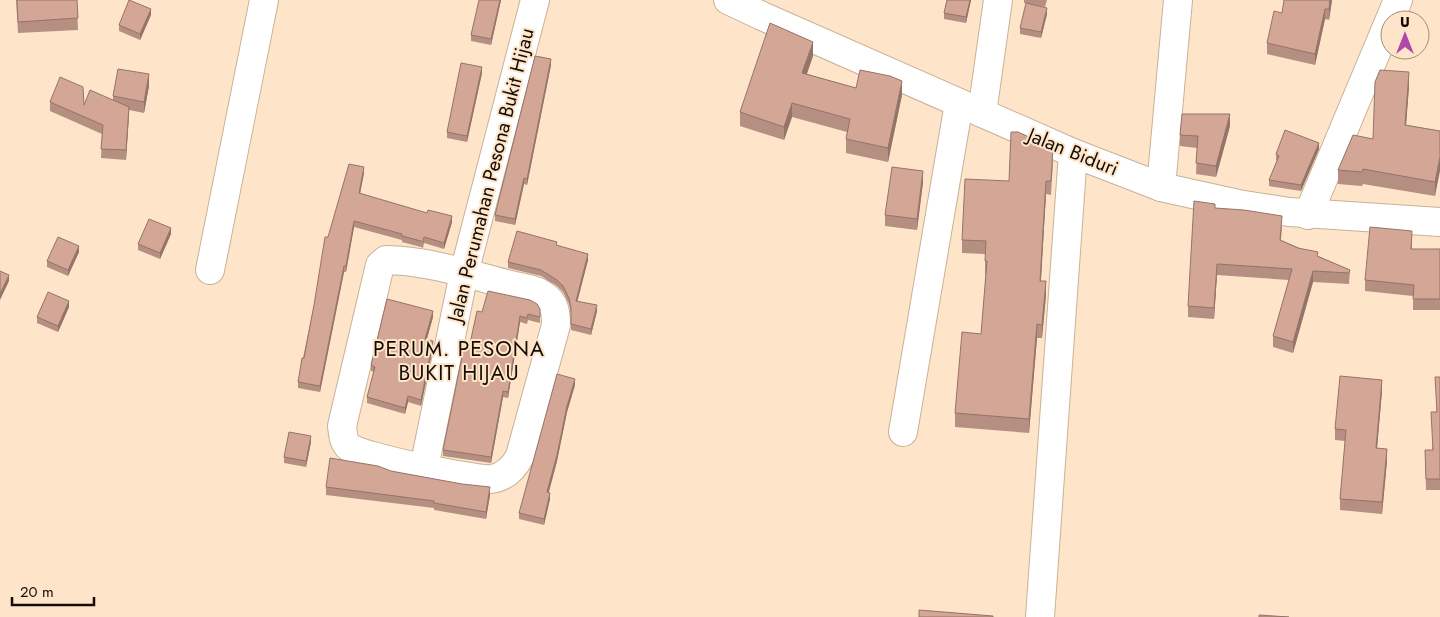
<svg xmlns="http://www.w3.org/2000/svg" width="1440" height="617" font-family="Jost,sans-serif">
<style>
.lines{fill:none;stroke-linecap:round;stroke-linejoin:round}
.minor-casing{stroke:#c9b196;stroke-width:30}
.tertiary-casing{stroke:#c9b196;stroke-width:30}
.minor{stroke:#fff;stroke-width:28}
.tertiary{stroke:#fff;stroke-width:28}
.wall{fill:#b58f81}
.shaded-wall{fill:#947469}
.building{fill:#d3a696;stroke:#947469}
.labels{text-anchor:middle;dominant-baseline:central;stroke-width:4;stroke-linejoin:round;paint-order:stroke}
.street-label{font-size:20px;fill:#140c04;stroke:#fee5c9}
.neighbourhood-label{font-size:21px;letter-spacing:1px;fill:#140c04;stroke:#fee5c9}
</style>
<rect width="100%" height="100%" fill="#fee5c9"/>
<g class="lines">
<g class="minor-casing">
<path id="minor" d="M982,113L998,0
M1161,187L1178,0
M1308,215L1398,0
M386,260C425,260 472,275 510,285C520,287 535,289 543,295C555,303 556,312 556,325L520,456C514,468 505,477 491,479C477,481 358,456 349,447C343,442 343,433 342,426L380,265Z
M210,270L264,0
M903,432L959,103
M424,468L464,273L535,0
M1040,617L1073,153"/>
</g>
<g class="tertiary-casing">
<path id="tertiary" d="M728,0L762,16L1073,153L1161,187L1238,204L1289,212L1440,222"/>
</g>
<use href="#minor" class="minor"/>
<use href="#tertiary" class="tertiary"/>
</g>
<path class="wall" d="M16,0H77L78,30L18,33Z
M501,0L491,45L471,41V35Z
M947,0H971L966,23L944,19V13Z
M1024,0H1047L1045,7L1024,3Z
M1332,0L1329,20L1325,19L1315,65L1267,54V43L1282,13Z
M1047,14L1041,38L1020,34V28Z
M151,15L140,40L119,31V25Z
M813,56L807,74L856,88L902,95L888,162L846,153V139L847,132L792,117L784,140L740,126V112Z
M551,65L527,185L524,184L515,225L495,221V215Z
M482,73L467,142L447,138V132Z
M149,86L144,113L129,110L126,160L101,158L102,134L50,111V102L84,105L113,100V96Z
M1409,86L1406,125L1440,131L1435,196L1363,184L1362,186L1338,184V170L1373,139Z
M1230,126L1216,177L1196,174L1197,148L1180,146V135Z
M1319,149L1301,191L1269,186V180L1277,161L1276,160V154Z
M1053,161L1051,195L1046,194L1041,281L1046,295L1042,338H1037L1029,433L955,427V413L981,334L986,274H985V254L962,253V240L1009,181Z
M364,173L360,193L452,222L444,249L424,243L423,248L421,247L402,242V240L354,227L346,272H344L320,392L298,388V382L328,237Z
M923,182L917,230L885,226V215Z
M1215,208L1282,227L1281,240L1350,270L1349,284L1313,282L1293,353L1273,347V336L1289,280L1217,275L1214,319L1188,317V306Z
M171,234L160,259L138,250V244Z
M1412,242V249H1440V310H1413V296L1365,291V280Z
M557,245L588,260L577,301L597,311L591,335L571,330V314L569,304L563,292L557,286L541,276L508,268V262Z
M79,252L68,276L47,267V261Z
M69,307L58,332L37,323V317Z
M540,309V323L528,320L527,324L520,322L508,398L503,397L491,463L443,456V450L469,348L482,312Z
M433,317L427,339L433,347L421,406L408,402L405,414L367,403V397L374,372L371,371V365Z
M1440,377V490H1426L1425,450H1432Z
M575,385L567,412L557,461L549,492L550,499L544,525L519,519V513Z
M1382,391L1377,448L1387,461L1382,514L1340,510V499L1345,441L1335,440V429Z
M311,442L306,467L284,463V457Z
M391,471L490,495L486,519L434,510V508L326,495V487Z"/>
<path class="shaded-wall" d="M500,0H501L491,45V39Z
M970,0H971L966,23V17Z
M1330,0H1332L1329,20V9Z
M1047,8V14L1041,38V32Z
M151,9V15L140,40V34Z
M1325,9V19L1315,65V54Z
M813,42V56L802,87V73Z
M551,59V65L527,185V179Z
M482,67V73L467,142V136Z
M1409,72V86L1405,139V125Z
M149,74V86L144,113V102Z
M902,81V95L888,162V148Z
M792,103V117L784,140V127Z
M129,107V116L126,160V150Z
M1230,114V126L1216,177V166Z
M1319,143V149L1301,191V185Z
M1440,157V171L1435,196V182Z
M364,167V173L359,199V193Z
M923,171V182L917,230V219Z
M524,178V184L515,225V219Z
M1046,181V194L1040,294V281Z
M452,216V222L444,249V243Z
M354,221V227L346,272V266Z
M171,228V234L160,259V253Z
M79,246V252L68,276V270Z
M588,254V260L576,307V301Z
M1217,264V275L1214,319V308Z
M344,266V272L320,392V386Z
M1313,271V282L1293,353V342Z
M9,275V281L0,300V294Z
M1046,281V295L1042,338V325Z
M69,301V307L58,332V326Z
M597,305V311L591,335V329Z
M433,311V317L425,345V339Z
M520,316V322L508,398V392Z
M1037,324V338L1029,433V419Z
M433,341V347L421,406V400Z
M575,379V385L567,412L557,461L547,498V492L567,406Z
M1382,380V391L1376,460V448Z
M503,391V397L491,463V457Z
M408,396V402L405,414V408Z
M311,436V442L306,467V461Z
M1387,449V461L1382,514V502Z
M490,487V495L486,519V512Z
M550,493V499L544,525V519Z"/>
<path class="building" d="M17,0H77L78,18L18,22Z
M129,0L151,9L140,34L119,25Z
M479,0H500L491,39L471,35Z
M947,0H970L966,17L944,13Z
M1284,0H1330L1329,9H1325L1315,54L1267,43L1274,11L1282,13Z
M1026,3L1047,8L1041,32L1020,28Z
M770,23L813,42L802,73L856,88L860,70L890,76L902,81L888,148L846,139L850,119L792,103L784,127L740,112Z
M535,56L551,59L527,179L524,178L515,219L495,215Z
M461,63L482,67L467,136L447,132Z
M118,69L149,74L144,102L113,96Z
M1380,70L1409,72L1405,125L1440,131V157L1435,182L1363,169L1362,172L1338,170L1353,135L1373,139L1375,82Z
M60,77L83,87L84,105L90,90L129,107L126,150L101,149L103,125L50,102Z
M1182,114H1230L1216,166L1196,163L1198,136L1180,135Z
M1285,130L1319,143L1301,185L1269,180L1279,156L1276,154Z
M1011,132H1018L1053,148L1051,181H1046L1040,281H1046L1042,325L1037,324L1029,419L955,413L962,332L981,334L987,261H985L986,241L962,240L965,179L1009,181Z
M349,164L364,167L359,193L427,213L428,210L452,216L444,243L424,237L423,242L421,241L402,236V234L354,221L346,266H344L320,386L298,382L302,358H304L314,305L325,237H328Z
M892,167L923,171L917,219L885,215Z
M1194,201L1215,204V208L1244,210L1282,216L1280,240L1298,248L1318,252L1317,256L1350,270L1349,273L1313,271L1293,342L1273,336L1292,269L1217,264L1214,308L1188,306Z
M149,219L171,228L160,253L138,244Z
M1370,227L1412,231L1411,249H1440V299H1413L1414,285L1365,280Z
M517,231L557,242L556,245L588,254L576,301L597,305L591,329L571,324V309L569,298L563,286L557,280L541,270L508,262Z
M58,237L79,246L68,270L47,261Z
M0,271L9,275L0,294Z
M488,291L530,300L537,304L540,309V317L528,314L527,318L520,316L508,392L503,391L491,457L443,450L464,347L469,348L477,311L482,312Z
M48,292L69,301L58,326L37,317Z
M387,299L433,311L425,339L433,341L421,400L408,396L405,408L367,397L375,367L371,365Z
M557,374L575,379L567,406L557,455L547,492L550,493L544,519L519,513Z
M1340,376L1382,380L1376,448L1387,449L1382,502L1340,499L1346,430L1335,429Z
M1435,377H1440V479H1426L1425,450H1433L1431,412H1437Z
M289,432L311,436L306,461L284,457Z
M330,458L378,466L391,471L462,484L490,487L486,512L434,503V501L326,487Z
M919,610L993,616V617H919Z
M1259,615L1289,617H1259Z"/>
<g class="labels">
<g class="street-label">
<text transform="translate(1073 152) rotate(22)">Jalan Biduri</text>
<text transform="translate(491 175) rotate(-76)">Jalan Perumahan Pesona Bukit Hijau</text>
</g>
<g class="neighbourhood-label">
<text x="459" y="349">PERUM. PESONA<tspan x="459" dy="24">BUKIT HIJAU</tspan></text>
</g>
</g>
<g transform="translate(1405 35)"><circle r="24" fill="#fee5c9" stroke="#a08e7a"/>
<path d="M0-4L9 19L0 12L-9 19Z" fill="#b149ac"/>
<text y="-8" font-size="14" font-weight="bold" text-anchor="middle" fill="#140c04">U</text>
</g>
<path d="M12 597v8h82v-8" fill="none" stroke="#140c04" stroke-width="2.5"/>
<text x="20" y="597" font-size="15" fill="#140c04" stroke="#fee5c9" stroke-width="4" paint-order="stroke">20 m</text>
</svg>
